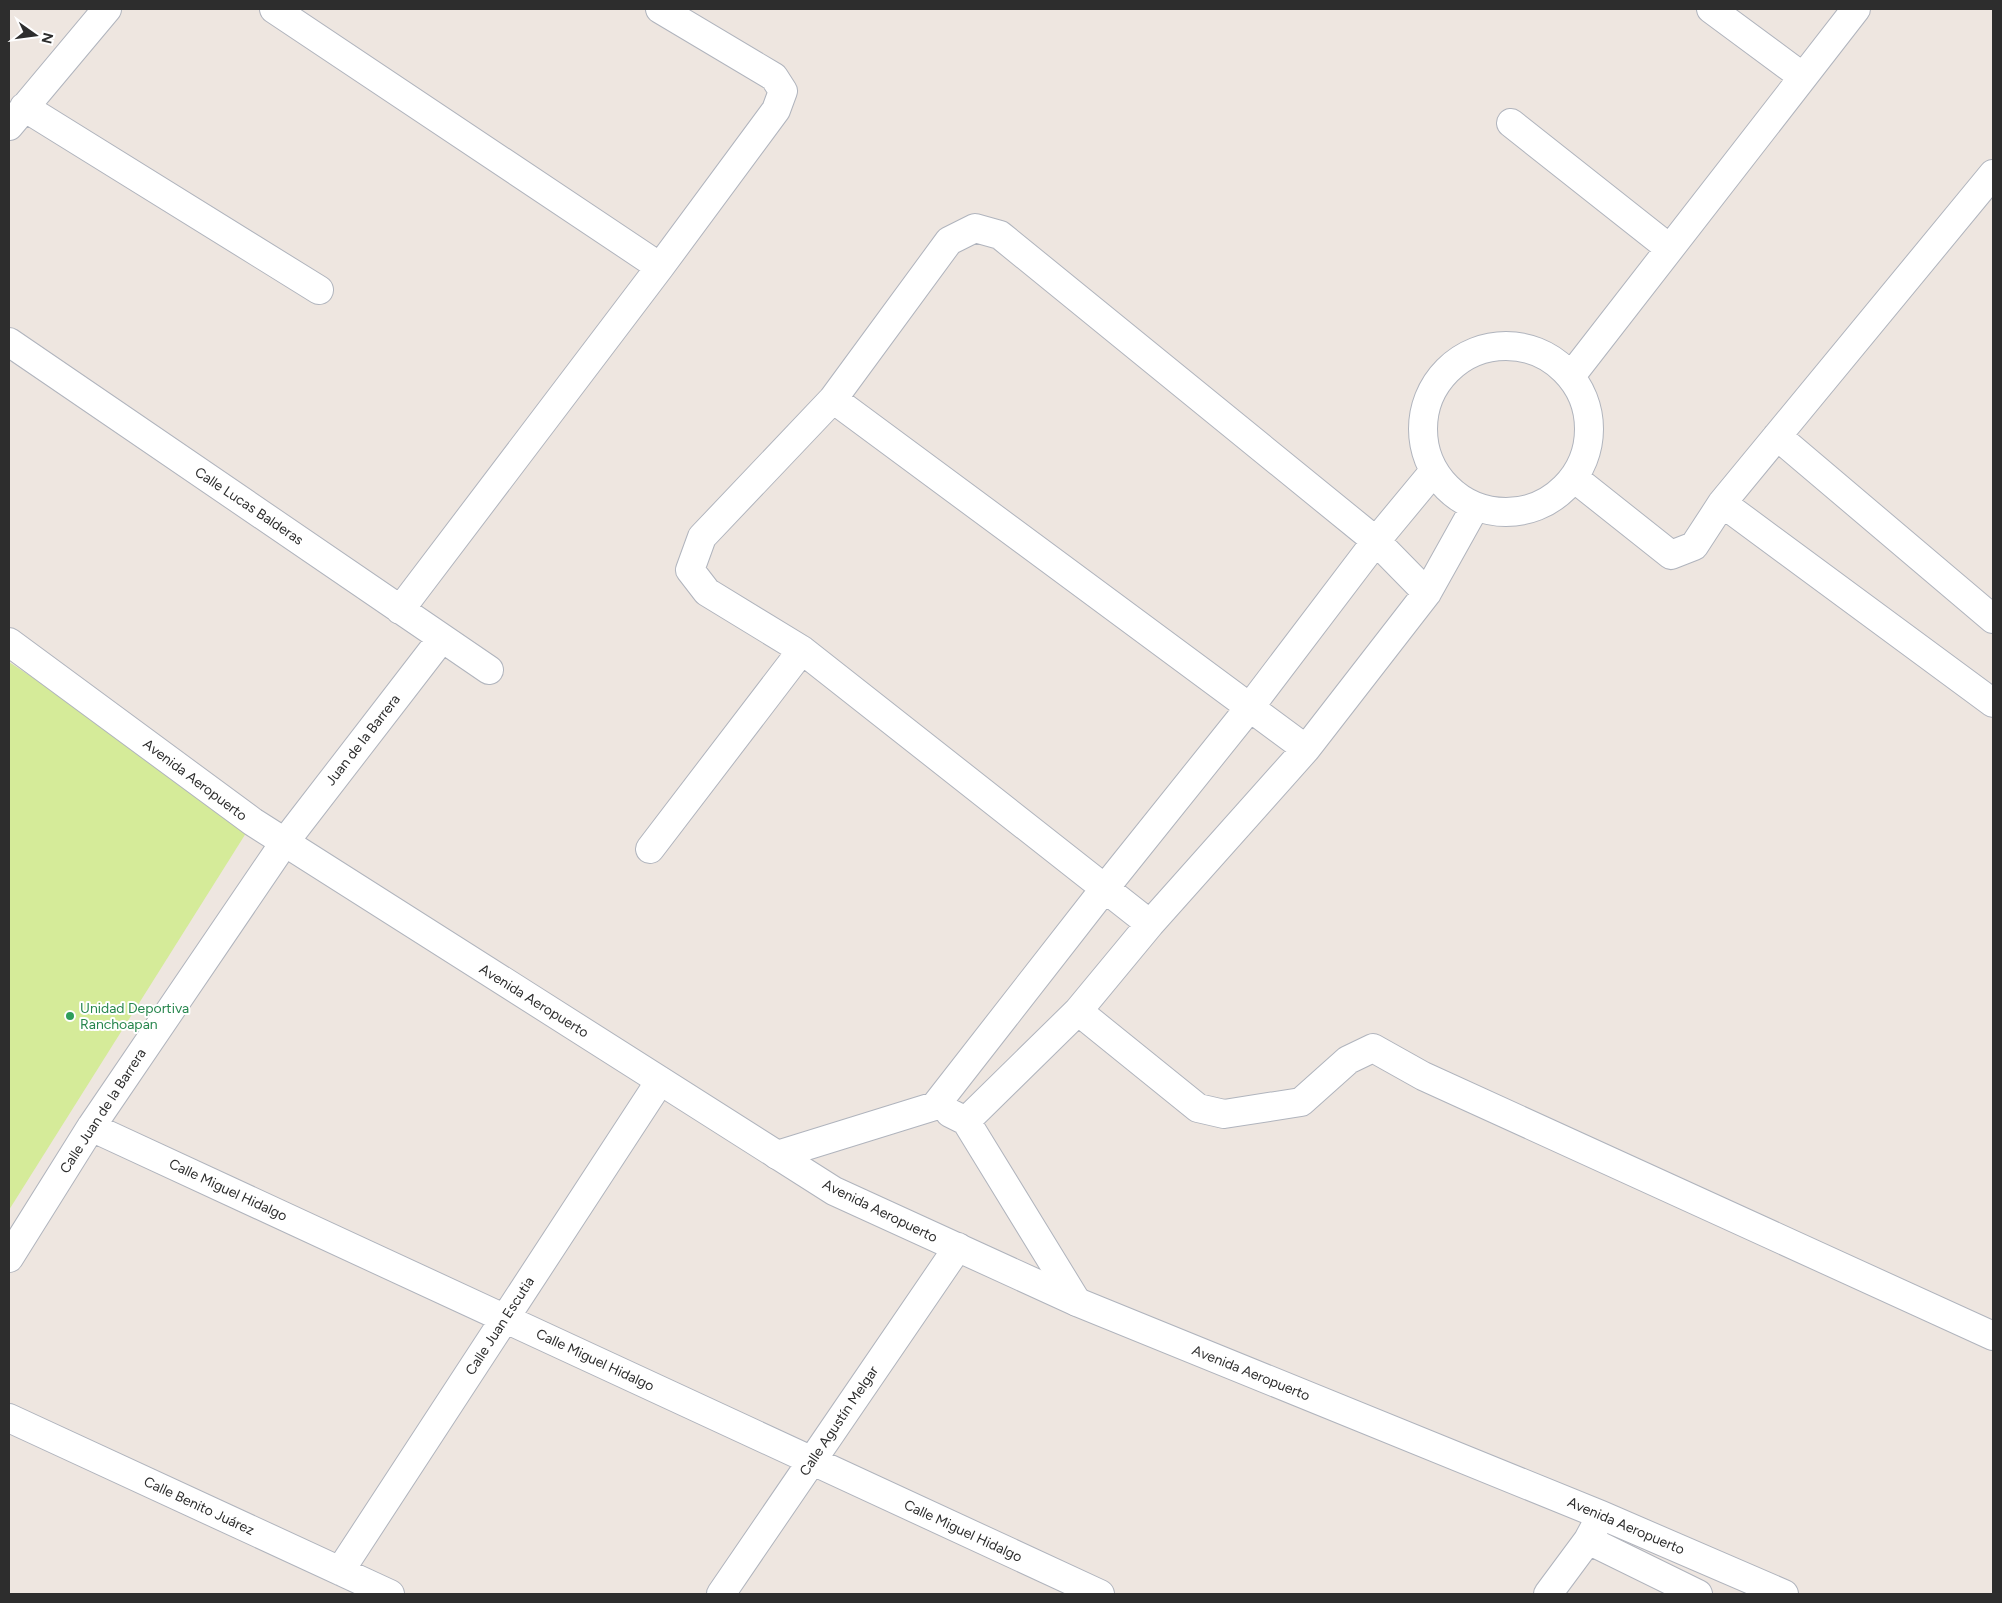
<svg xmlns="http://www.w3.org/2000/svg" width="2002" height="1603" font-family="Figtree,sans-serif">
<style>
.pitch{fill:#d5eb99}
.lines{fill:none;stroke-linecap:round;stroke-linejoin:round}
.minor-casing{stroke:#b0b4bd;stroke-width:30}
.secondary-casing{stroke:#b0b4bd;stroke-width:30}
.minor{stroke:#fff;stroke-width:28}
.secondary{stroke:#fff;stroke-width:28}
.leisure-dot{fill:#2e9e5b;stroke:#fff;stroke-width:2}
.labels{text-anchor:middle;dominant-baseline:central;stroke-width:4;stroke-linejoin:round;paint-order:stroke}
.street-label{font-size:14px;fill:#2d2d2d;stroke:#fff}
.leisure-label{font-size:14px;fill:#27864d;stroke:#fff;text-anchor:start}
</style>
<rect width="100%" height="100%" fill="#eee6e0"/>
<path class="pitch" d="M9,662L253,822L9,1210Z"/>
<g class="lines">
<g class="minor-casing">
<path id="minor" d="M274,9L660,267
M1711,9L1803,77
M24,107L319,290
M1511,123L1669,248
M9,126L107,9
M9,342L489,670
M1423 429a83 83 0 1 1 166 0a83 83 0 1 1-166 0Z
M1571,376L1856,9
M833,399L1306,749
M1777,436L1993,619
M1574,478L1671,555L1694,546L1722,503L1993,174
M1722,503L1993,703
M400,610L660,267L776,110L783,91L774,77L660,9
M650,849L802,650
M1150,924L802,650L707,592L690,570L702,537L833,399L949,241L975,228L1000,235L1376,541L1427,593
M1078,1011L1198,1108L1224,1114L1301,1102L1348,1060L1373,1048L1423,1076L1993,1336
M950,1113L966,1121L1077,1302
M966,1121L1078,1011L1150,924L1306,749L1427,593L1475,507
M91,1127L1100,1594
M777,1155L935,1106L1105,888L1250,707L1376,541L1434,471
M9,1258L91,1127L284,843L442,638
M9,1418L390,1594
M1588,1540L1698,1594
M340,1571L660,1081
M721,1594L958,1247
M1548,1594L1588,1540L1597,1523"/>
</g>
<g class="secondary-casing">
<path id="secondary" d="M9,642L253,822L834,1191L1077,1302L1601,1515L1784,1594"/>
</g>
<use href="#minor" class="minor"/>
<use href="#secondary" class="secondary"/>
</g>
<circle class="leisure-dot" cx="70" cy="1016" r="5"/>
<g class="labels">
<g class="street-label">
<text transform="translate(249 506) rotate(34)">Calle Lucas Balderas</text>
<text transform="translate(363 740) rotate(-52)">Juan de la Barrera</text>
<text transform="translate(195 780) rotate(37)">Avenida Aeropuerto</text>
<text transform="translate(534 1001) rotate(32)">Avenida Aeropuerto</text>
<text transform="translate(103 1111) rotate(-57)">Calle Juan de la Barrera</text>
<text transform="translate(228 1190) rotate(25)">Calle Miguel Hidalgo</text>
<text transform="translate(880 1211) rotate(26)">Avenida Aeropuerto</text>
<text transform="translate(500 1326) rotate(-57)">Calle Juan Escutia</text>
<text transform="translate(595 1360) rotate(25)">Calle Miguel Hidalgo</text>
<text transform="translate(1251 1373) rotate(22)">Avenida Aeropuerto</text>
<text transform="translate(839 1421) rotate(-56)">Calle Agustín Melgar</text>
<text transform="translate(199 1506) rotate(25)">Calle Benito Juárez</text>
<text transform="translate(1626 1526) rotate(23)">Avenida Aeropuerto</text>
<text transform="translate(963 1531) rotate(25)">Calle Miguel Hidalgo</text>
</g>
<g class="leisure-label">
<text x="80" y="1008">Unidad Deportiva<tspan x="80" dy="16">Ranchoapan</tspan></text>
</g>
</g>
<rect width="2002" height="1603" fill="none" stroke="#2d2d2d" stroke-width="20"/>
<g transform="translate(35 35) rotate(104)" stroke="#ffffff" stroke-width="4" paint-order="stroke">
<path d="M0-4L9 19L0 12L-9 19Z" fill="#2d2d2d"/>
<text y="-8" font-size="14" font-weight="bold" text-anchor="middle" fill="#2d2d2d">N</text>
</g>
</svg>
